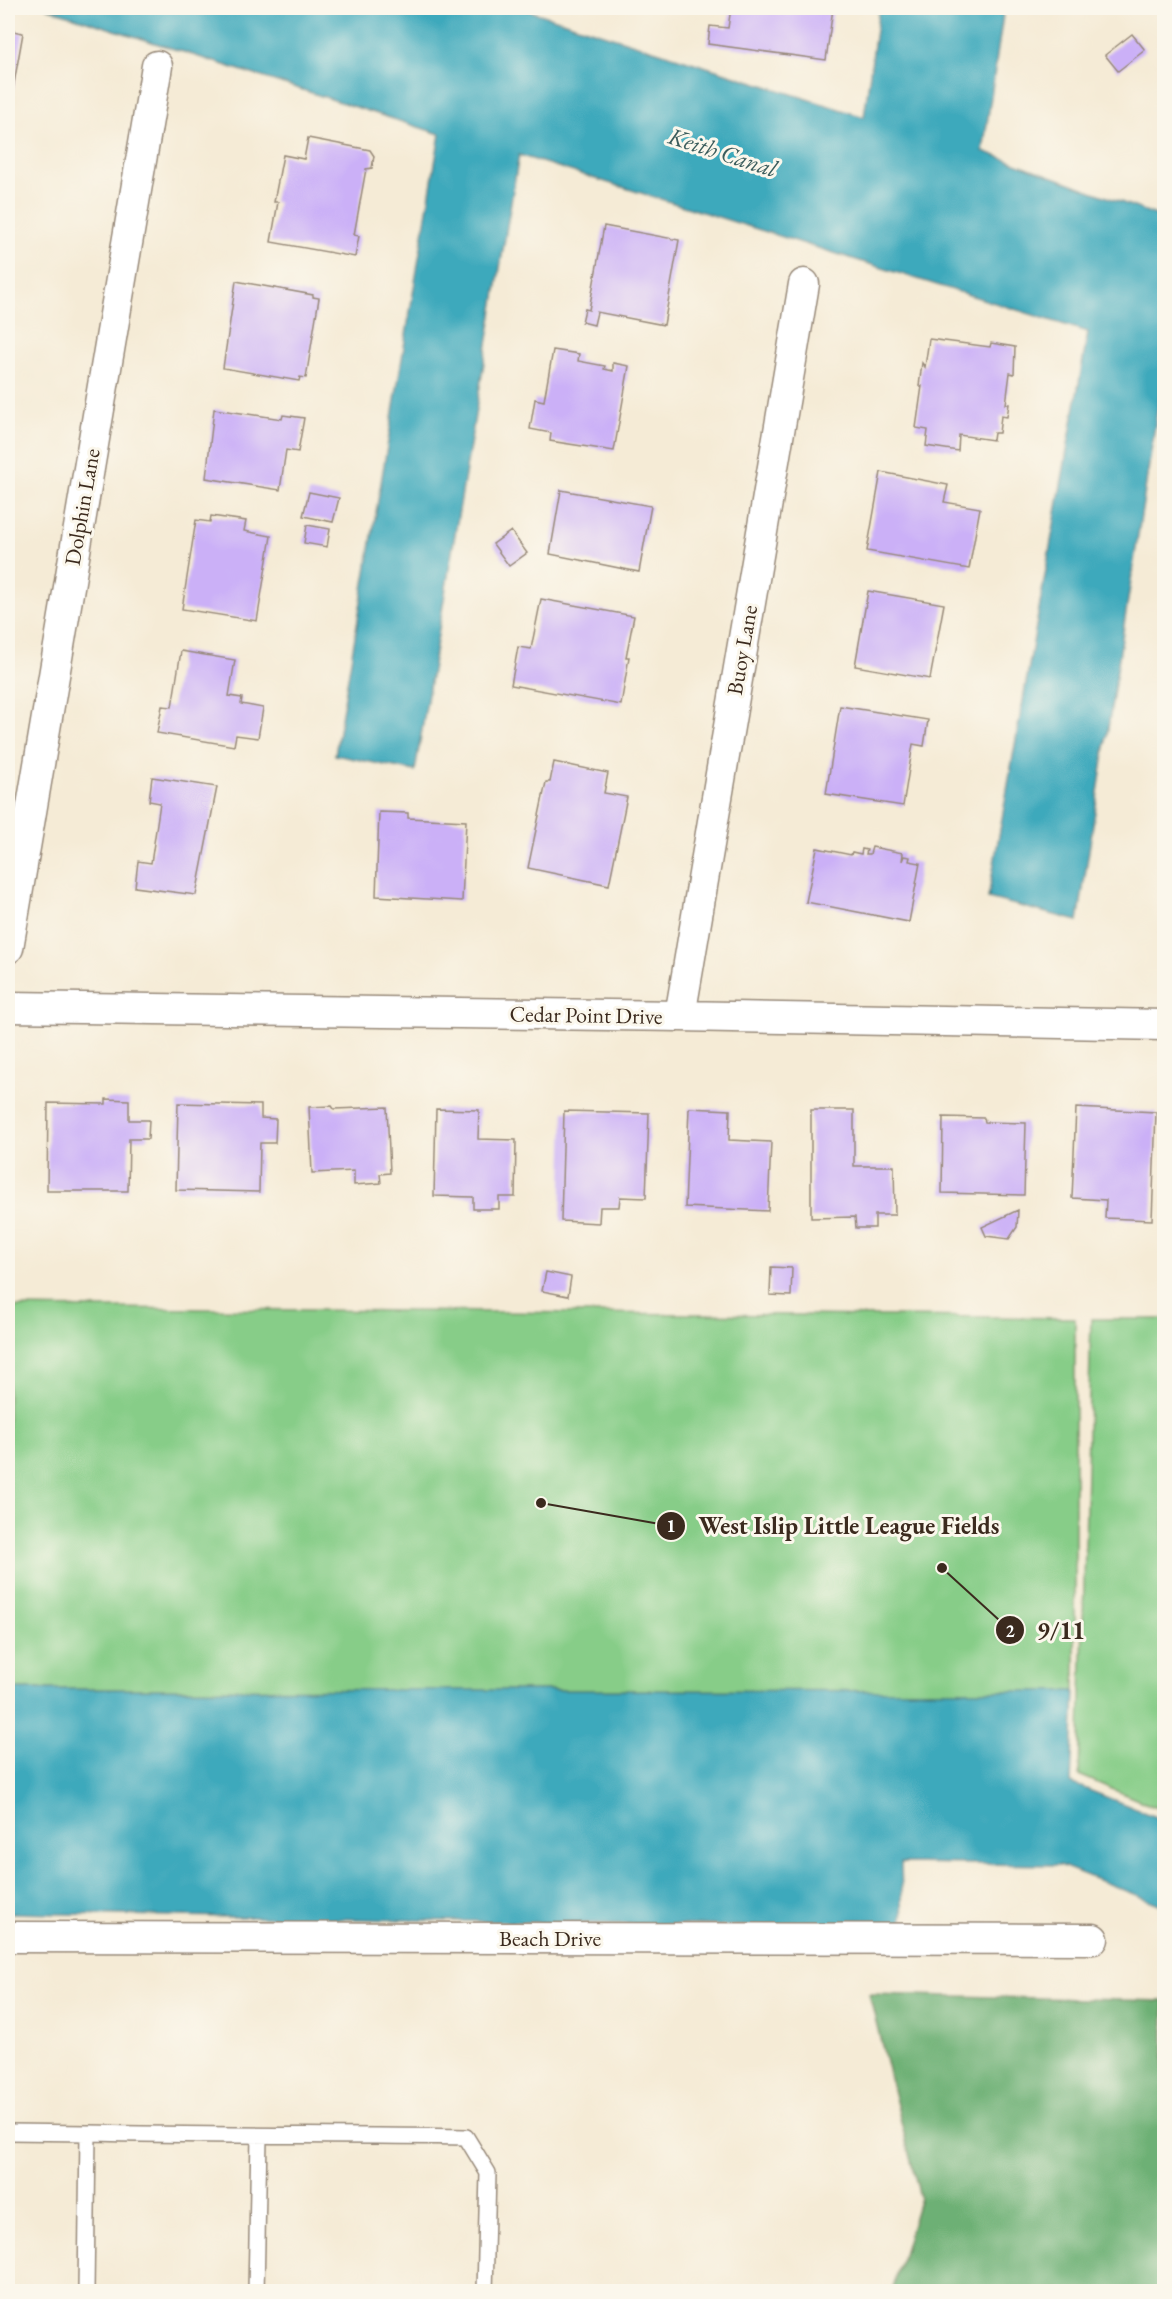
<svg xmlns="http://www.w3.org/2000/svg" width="1172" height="2299" font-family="'EB Garamond',serif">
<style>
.green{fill:#87cd88;stroke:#617c53;stroke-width:1.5}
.forest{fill:#6db074;stroke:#546d49;stroke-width:1.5}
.water{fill:#3ca9bc;stroke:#3c6a6d;stroke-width:1.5}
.building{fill:#cbb0f7}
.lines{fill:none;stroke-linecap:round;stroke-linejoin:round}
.lane-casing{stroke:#988a7a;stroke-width:18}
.street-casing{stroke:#988a7a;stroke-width:33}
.lane{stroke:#fff;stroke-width:15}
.street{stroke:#fff;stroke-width:30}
.labels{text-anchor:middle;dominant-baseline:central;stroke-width:6;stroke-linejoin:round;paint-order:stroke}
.street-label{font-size:22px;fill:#3b2a1e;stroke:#fbf7ec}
.water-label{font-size:24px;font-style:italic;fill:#3b5d5d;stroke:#fbf7ec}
.leader{fill:none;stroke:#3b2a1e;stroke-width:2}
.callout-dot{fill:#3b2a1e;stroke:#fbf7ec;stroke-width:2}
.mark-label{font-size:18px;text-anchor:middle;font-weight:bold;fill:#fff}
.callout-label{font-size:24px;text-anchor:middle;font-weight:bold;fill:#3b2a1e;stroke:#fbf7ec;stroke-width:6;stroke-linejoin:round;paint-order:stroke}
</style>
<rect width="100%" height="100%" fill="#fbf7ec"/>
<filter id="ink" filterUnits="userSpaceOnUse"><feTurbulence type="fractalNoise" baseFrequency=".0167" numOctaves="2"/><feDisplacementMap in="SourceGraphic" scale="12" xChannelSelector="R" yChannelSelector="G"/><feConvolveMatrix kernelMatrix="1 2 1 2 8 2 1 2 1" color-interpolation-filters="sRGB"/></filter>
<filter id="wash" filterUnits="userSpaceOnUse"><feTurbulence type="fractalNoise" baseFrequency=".008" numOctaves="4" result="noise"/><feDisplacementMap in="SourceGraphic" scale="24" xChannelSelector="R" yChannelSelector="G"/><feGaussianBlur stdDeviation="1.35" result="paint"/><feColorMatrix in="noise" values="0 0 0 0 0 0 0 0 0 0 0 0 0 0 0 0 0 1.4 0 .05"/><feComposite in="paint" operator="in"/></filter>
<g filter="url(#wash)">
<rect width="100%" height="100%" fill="#f5ebd6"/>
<path class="green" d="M8,1307L1075,1318V1691L8,1689Z
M1091,1319H1164V1811L1079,1775Z"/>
<path class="forest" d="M869,1994L1164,2001V2291H892L920,2197Z"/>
<path class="water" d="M46,8H521L864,117L879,8H1004L983,151L1164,218V368L1078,921L988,898L1088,332L519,155L415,771L335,755L440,134Z
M8,1689L1075,1691L1071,1783L1164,1820V1906L1060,1865L901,1863L903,1929L8,1913Z"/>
<g id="blocks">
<path class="building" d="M731,8H833L826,60L708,44L710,26L728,28Z
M8,30L23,33L10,106H8Z
M1132,34L1145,50L1118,71L1105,55Z
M308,138L370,150L374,156L372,168L366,169L354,235L359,236L355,257L271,242L278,202H274L283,155L304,159Z
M604,226L679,240L664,325L597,312L594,325L582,322L585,309L589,310Z
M236,281L313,295V297L319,298L306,378L300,377L299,381L223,368Z
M929,339L990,347L991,343L1015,347L1014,374L1010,373L1006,404H1009L1007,417L1001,416L999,433H994L993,440L959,435L958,451L926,446L928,430L916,428L922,386H919L922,363L925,367Z
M553,350L579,354L578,361L605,366L604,369L613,371V363L629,366L614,451L550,441L551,433L530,429L535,399L544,401Z
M214,409L282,419L283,415L304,418L298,452L286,450L280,490L206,478Z
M881,472L948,485L944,502L980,508L969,569L867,551Z
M561,490L651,506L639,572L550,554Z
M309,492L339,498L333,522L303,516Z
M211,516L246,521L244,531L271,536L257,621L182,609L196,520L210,522Z
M307,525L330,529L327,547L304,543Z
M511,531L527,553L509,566L493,544Z
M868,591L944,604L930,679L855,666Z
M541,599L634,616L626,657H629L621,705L511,685L518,647L531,649Z
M181,651L235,660L229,696L242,698L241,704L263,708L258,738L236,735L234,746L157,733L162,706L172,707Z
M840,706L928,720L924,746L913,744L903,806L826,794Z
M554,762L608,773L604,793L627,797L609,885L528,868L546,782H550Z
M152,777L217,787L196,895L135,887L138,861L151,863L160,803L149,801Z
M379,812L408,813V818L466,821L462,901L376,896Z
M872,847L903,853L902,861L904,856L910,857L909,861L920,863L909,922L806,902L817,848L851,855L852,852L861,854L862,849L867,850L866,854H870Z
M106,1099L129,1100V1120H149L148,1139H129L128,1191H47L48,1103L106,1104Z
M178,1103L261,1105V1118L276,1119L275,1143H260L259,1192L176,1190Z
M332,1106L334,1109L387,1107L390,1173L380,1174L381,1183L354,1185V1171L312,1173L309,1107Z
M689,1108L730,1110L729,1140L771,1142L768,1211L685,1207Z
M1076,1108L1156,1112L1152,1220L1105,1218L1106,1200L1072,1198Z
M436,1109L479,1110L478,1139L516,1140L515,1197H499V1209H473V1197L434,1196Z
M811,1110H854V1166H894L895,1215H875V1228H856L855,1217L811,1218Z
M564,1111L649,1113L646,1198L620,1197L619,1207H600L599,1223L561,1221Z
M943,1117L984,1118L985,1122L1026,1123L1024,1195L942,1193Z
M1018,1210L1017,1227L1009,1239L986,1236L982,1227Z
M771,1267L792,1268L791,1296L770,1295Z
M546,1272L571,1277L568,1296L542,1291Z"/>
</g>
</g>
<g filter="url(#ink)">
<use href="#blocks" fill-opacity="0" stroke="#988a7a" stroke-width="1.5"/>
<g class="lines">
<g class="lane-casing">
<path id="lane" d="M8,2132L88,2133L86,2292
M88,2133C214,2136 340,2135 466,2137L488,2173L485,2292
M256,2292L259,2137"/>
</g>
<g class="street-casing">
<path id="street" d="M8,948L157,66
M8,1007L680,1016L1164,1025
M680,1016L804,284
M8,1937L1093,1939"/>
</g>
<use href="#lane" class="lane"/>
<use href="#street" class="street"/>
</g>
</g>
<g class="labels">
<g class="street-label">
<text transform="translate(82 507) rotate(-80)">Dolphin Lane</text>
<text transform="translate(742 650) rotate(-80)">Buoy Lane</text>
<text transform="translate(586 1015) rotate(1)">Cedar Point Drive</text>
<text x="550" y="1938">Beach Drive</text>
</g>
<g class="water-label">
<text transform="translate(723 152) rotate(18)">Keith Canal</text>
</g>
</g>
<path class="leader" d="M541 1503L671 1526M942 1568L1010 1630"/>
<g class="callout-dot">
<circle cx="541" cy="1503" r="6"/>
<circle cx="942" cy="1568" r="6"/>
<circle cx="671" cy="1526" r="15"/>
<circle cx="1010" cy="1630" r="15"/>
</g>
<g class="mark-label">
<text x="671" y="1532">1</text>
<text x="1010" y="1637">2</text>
</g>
<g class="callout-label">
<text x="849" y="1534">West Islip Little League Fields</text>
<text x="1061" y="1639">9/11</text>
</g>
<rect width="1172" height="2299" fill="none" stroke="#fbf7ec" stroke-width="30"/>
</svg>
